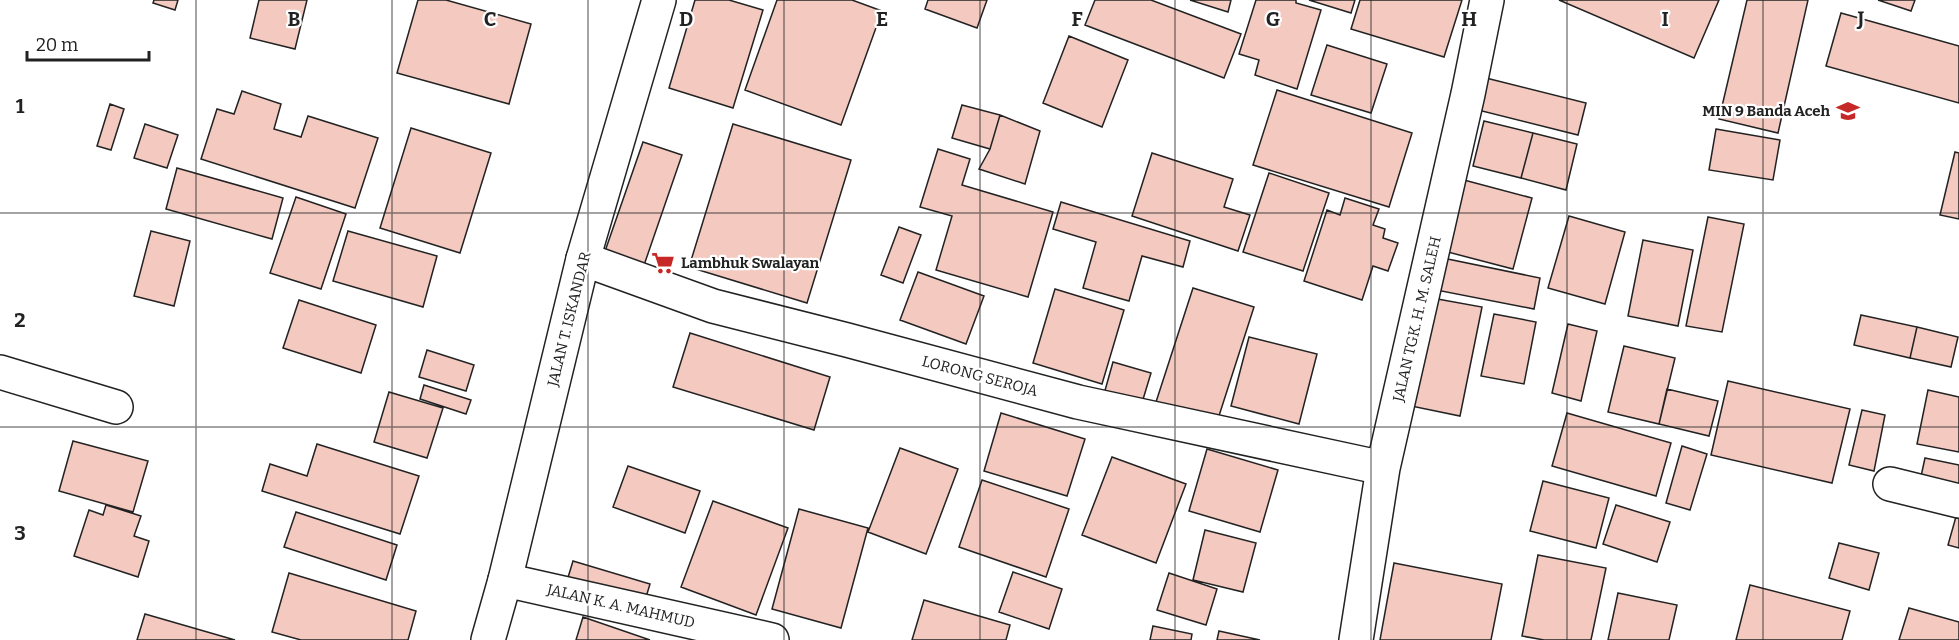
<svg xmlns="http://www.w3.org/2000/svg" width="1959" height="640" font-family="Bitter,serif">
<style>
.building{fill:#f3c9c0;stroke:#222;stroke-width:1.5}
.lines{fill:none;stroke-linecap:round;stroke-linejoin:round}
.minor-casing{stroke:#222;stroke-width:36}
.tertiary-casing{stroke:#222;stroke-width:36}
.minor{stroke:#fff;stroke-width:33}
.tertiary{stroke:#fff;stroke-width:33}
.grid{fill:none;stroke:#222;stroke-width:1.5;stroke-opacity:0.55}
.labels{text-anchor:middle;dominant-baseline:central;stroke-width:4.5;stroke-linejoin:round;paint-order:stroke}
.poi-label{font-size:15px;font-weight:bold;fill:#222;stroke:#fff;text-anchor:end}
.street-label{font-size:15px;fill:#222;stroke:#fff}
.grid-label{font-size:20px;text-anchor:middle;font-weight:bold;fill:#222;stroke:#fff;stroke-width:4.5;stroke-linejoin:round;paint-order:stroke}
</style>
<rect width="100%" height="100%" fill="#fff"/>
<path class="building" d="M154,0H178L175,10L153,3Z
M259,0H307L295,49L250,38Z
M418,0H446L531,24L509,104L397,73Z
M695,0H729L763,10L733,108L669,88Z
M777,0H852L882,11L841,125L745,90Z
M928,0H987L977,28L925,9Z
M1095,0H1151L1241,34L1224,78L1085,25Z
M1190,0H1231L1228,12Z
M1256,0H1296V3L1321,10L1297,89L1255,75L1259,60L1239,54Z
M1309,0H1355L1351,13Z
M1360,0H1462L1444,57L1351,29Z
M1559,0H1719L1694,58Z
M1747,0H1808L1778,133L1719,119Z
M1878,0H1915L1911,11Z
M1841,13L1959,46V103L1826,66Z
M1069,36L1128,60L1102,127L1043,103Z
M1327,45L1387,64L1371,113L1311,95Z
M1486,78L1586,103L1578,135L1478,110Z
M1277,90L1412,133L1389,207L1253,165Z
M242,91L281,104L274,129L301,137L308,116L378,138L355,208L201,159L217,109L234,114Z
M110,104L124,109L111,150L97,146Z
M962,105L1000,115L990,149L952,138Z
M1000,115L1040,131L1025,184L979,169L990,149Z
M1484,121L1533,133L1521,178L1473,166Z
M145,124L178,135L167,168L134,158Z
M733,124L851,160L807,303L689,267Z
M411,128L491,153L460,253L380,228Z
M1716,129L1780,140L1773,180L1709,170Z
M1533,133L1577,144L1566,190L1521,178Z
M643,142L682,155L642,271L603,257Z
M938,149L970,159L962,185L1053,212L1028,297L936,270L952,216L920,207Z
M1955,152L1959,153V219L1940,215Z
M1152,153L1233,179L1224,207L1250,215L1238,251L1132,216Z
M177,168L283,198L272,239L166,209Z
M1269,173L1329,193L1303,271L1243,252Z
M1464,180L1532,198L1513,269L1444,251Z
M296,197L346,214L321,289L270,273Z
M1345,198L1379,209L1373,225L1385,229L1383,238L1398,243L1388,271L1373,266L1362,300L1304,281L1327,210L1340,215Z
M1061,202L1190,241L1183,267L1142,256L1129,301L1083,288L1096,242L1053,229Z
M1569,216L1625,232L1605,304L1548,288Z
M1708,217L1744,224L1722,332L1686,326Z
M899,227L921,235L903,283L881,275Z
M151,231L190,241L174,306L134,296Z
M348,231L437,256L423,307L333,281Z
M1643,240L1693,250L1678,326L1628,316Z
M1438,257L1540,278L1534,309L1431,289Z
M918,272L984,296L966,344L900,320Z
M1193,288L1254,307L1217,422L1156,402Z
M1055,289L1124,310L1102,384L1033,363Z
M1432,298L1482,307L1460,416L1411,406Z
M299,300L376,325L361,373L283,348Z
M1494,314L1536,322L1524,384L1481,376Z
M1861,315L1917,327L1910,358L1854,345Z
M1568,324L1597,331L1581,401L1552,393Z
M1917,327L1958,337L1951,367L1910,358Z
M690,333L830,377L814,430L673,387Z
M1249,337L1317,354L1299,424L1231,406Z
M1624,346L1675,358L1659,424L1608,412Z
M427,350L474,365L466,391L419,377Z
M1113,362L1151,373L1141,406L1104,394Z
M1728,381L1850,409L1832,483L1711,455Z
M424,385L471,400L466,414L420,399Z
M1667,389L1718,401L1709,436L1659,424Z
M1928,390L1959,397V452L1917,444Z
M389,392L443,408L427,458L374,442Z
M1862,410L1885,415L1874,471L1849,465Z
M1001,413L1085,439L1067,496L984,471Z
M1567,413L1671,443L1656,496L1552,466Z
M73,441L148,461L133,512L59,491Z
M317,444L419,476L400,534L262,491L270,464L307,476Z
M1682,446L1707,454L1690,510L1666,503Z
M900,448L958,469L926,554L868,532Z
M1207,449L1278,470L1260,532L1189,511Z
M1112,457L1186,484L1156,563L1082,535Z
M1925,458L1959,465V489L1920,481Z
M628,466L700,491L685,533L613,507Z
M982,480L1069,509L1046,577L959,547Z
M1543,481L1609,498L1596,548L1530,531Z
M713,501L788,528L756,615L681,587Z
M106,505L141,516L134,536L149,541L138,577L74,556L89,510L103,515Z
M1616,505L1670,522L1657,562L1603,544Z
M799,509L868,528L841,628L772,609Z
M296,512L397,545L386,580L284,547Z
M1957,513L1959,514V548L1948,545Z
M1205,530L1256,543L1243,592L1193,580Z
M1839,543L1879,553L1869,590L1829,578Z
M1538,555L1606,568L1591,640H1544L1522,636Z
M573,561L650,584L640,617L563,594Z
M1394,563L1502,584L1491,640H1380Z
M1013,572L1062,589L1049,629L999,612Z
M289,573L416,611L408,640H301L272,632Z
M1169,573L1217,589L1206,625L1157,610Z
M1750,585L1850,611L1842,640H1736Z
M1618,593L1677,605L1669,640H1608Z
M924,600L1010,625L1006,640H912Z
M1909,608L1959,622V640H1899Z
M145,614L235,640H137Z
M583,617L650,640H576Z
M1153,626L1192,634L1191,640H1150Z
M1219,631L1260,640H1217Z"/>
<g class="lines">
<g class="minor-casing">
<path id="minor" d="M583,259L713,306L847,340L1078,402L1383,468
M0,372L116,407
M1890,484L1959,501
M505,580L772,640
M1356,640L1383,468L1468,94L1487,0"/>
</g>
<g class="tertiary-casing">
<path id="tertiary" d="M488,640L505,580L583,259L659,0"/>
</g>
<use href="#minor" class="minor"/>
<use href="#tertiary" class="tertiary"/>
</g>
<path class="grid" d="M196,0V640M392,0V640M588,0V640M784,0V640M980,0V640M1175,0V640M1371,0V640M1567,0V640M1763,0V640M0,213H1959M0,427H1959"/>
<defs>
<g id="school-bare" transform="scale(1.8)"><path d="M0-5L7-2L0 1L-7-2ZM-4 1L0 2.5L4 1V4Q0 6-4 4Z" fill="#c62828" stroke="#fff" stroke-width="2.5" paint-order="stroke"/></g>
<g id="supermarket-bare" transform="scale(1.8)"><path d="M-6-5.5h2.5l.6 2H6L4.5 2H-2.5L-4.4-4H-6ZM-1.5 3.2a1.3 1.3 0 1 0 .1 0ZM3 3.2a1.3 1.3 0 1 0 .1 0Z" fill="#c62828" stroke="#fff" stroke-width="2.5" paint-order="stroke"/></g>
</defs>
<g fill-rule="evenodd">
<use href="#school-bare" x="1848" y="111"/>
<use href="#supermarket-bare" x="663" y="263"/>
</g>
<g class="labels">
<g class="poi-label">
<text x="1830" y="111">MIN 9 Banda Aceh</text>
<text x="681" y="263" text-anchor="start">Lambhuk Swalayan</text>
</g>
<g class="street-label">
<text transform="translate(569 319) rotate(-76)">JALAN T. ISKANDAR</text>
<text transform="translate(1417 319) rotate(-77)">JALAN TGK. H. M. SALEH</text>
<text transform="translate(980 376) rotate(15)">LORONG SEROJA</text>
<text transform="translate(621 606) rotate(13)">JALAN K. A. MAHMUD</text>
</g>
</g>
<g class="grid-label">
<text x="294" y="26">B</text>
<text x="490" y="26">C</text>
<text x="686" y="26">D</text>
<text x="882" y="26">E</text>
<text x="1077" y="26">F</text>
<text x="1273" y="26">G</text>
<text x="1469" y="26">H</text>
<text x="1665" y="26">I</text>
<text x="1861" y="26">J</text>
<text x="20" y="113">1</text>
<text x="20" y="327">2</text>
<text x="20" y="540">3</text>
</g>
<path d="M27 51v9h122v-9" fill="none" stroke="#222222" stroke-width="3"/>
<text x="36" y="51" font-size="18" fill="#222222" stroke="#ffffff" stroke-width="4.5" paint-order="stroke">20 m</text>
</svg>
